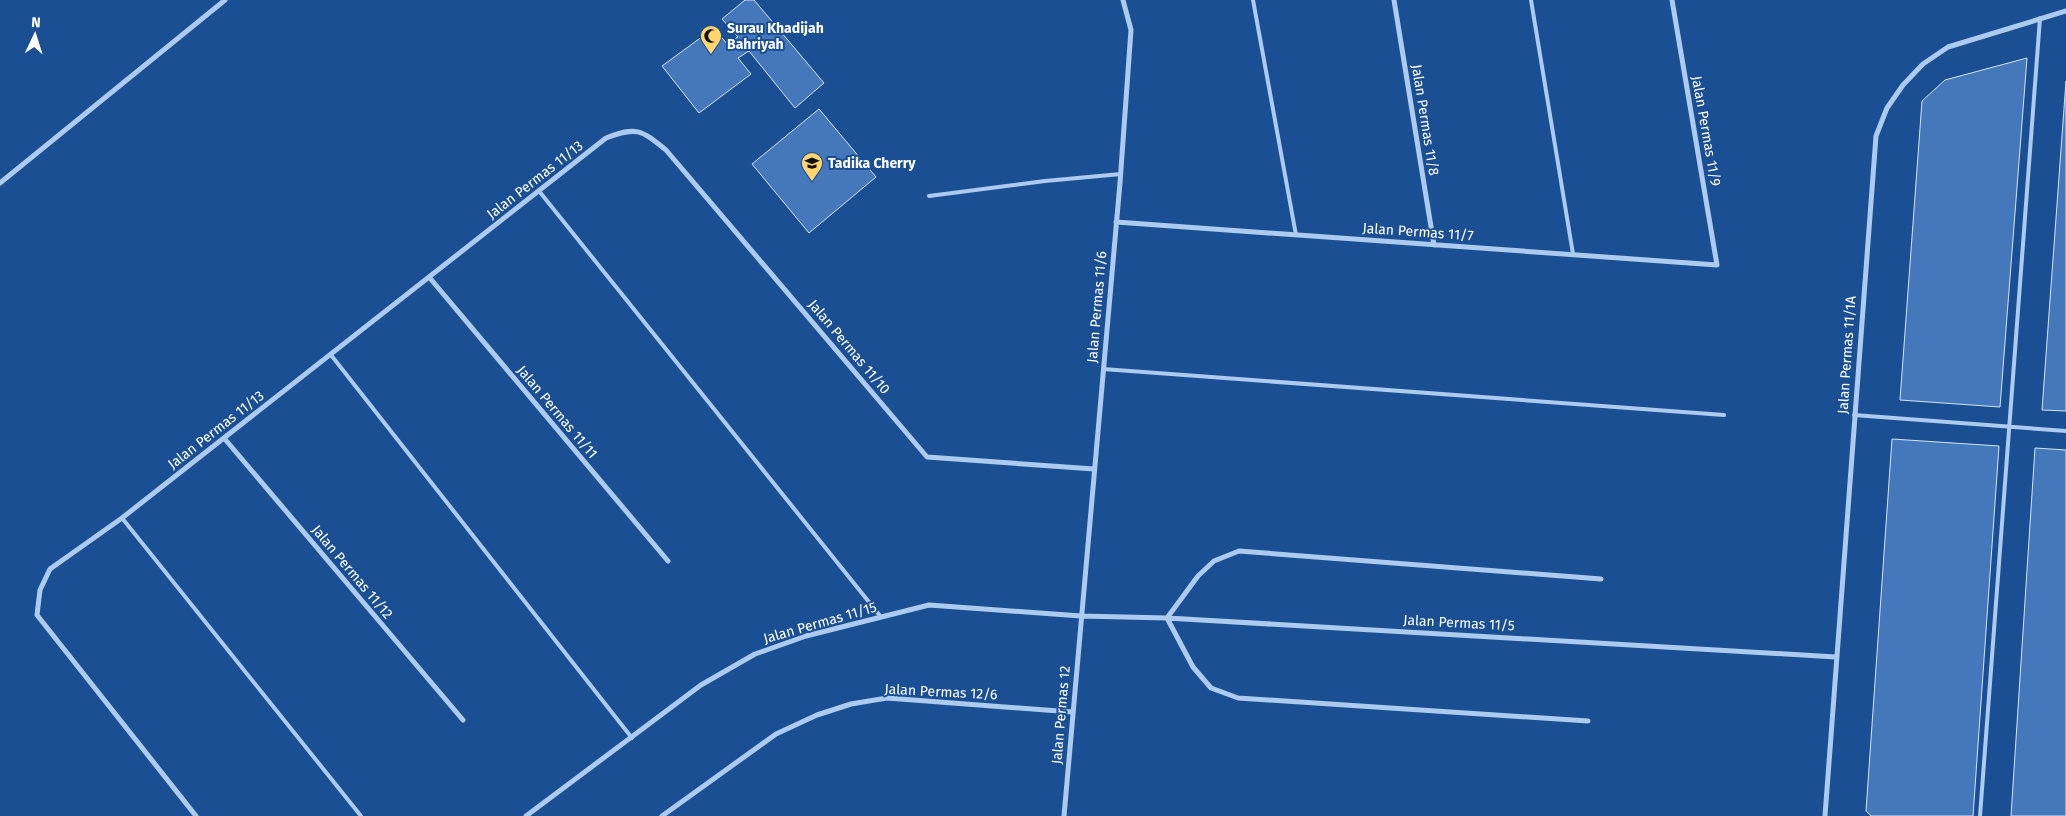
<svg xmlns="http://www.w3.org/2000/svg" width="2066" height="816" font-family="'Fira Sans',sans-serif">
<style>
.building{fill:#4478bb;stroke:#d4e5fb}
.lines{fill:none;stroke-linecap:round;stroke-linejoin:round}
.service{stroke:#adcbef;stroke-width:4}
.minor{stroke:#adcbef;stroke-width:5}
.labels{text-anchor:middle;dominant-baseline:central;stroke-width:4;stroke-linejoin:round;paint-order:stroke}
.poi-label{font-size:14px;font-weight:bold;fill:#fff;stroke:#1b4f94;text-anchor:start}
.street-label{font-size:14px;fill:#fff;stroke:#1b4f94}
</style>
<rect width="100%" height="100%" fill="#1b4f94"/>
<path class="building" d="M745,0H754L824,83L795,108L749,51L738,58L751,74L699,113L662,66L714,28L727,44L738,37L722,19Z
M2027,58L2000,407L1900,400L1922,101L1945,80Z
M2066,81V411L2042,410Z
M819,109L876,177L809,233L752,164Z
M1892,439L1999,446L1973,816H1871L1866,811Z
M2035,448L2066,450V816H2011Z"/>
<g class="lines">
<path class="service" d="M1253,0L1296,235
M1531,0L1573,254
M539,191L881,617
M929,196L1045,181L1121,174
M331,355L632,738
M1103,369L1724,415
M1854,415L2066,431
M122,518L361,816
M1980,816L2040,18"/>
<path class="minor" d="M1394,0L1434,245
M0,183L225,0
M1116,222L1717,265L1672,0
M429,277L668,561
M224,438L463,720
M1167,618L1198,576L1214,561L1239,551L1601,579
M1167,618L1193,667L1211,688L1238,698L1588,721
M196,816L37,615L40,590L50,569L122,518L606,138C637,126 641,130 666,150L927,457L1094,469
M526,816L701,685L755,654L806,636L929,605L1081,616L1167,618L1836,657
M662,816L776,734L817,715L851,704L887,698L1072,712
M1064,816L1120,183L1131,30L1123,0
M1825,816L1876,136L1887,108L1903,85L1923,64L1948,47L2066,11"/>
</g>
<defs>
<g id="mosque-pin" transform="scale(1.125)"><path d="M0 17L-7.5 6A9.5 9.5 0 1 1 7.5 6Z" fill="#ffd56c" stroke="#1b4f94"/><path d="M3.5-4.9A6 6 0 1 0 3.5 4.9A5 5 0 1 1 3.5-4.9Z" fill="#111"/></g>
<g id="school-pin" transform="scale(1.125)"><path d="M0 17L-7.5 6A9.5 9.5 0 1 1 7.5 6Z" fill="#ffd56c" stroke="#1b4f94"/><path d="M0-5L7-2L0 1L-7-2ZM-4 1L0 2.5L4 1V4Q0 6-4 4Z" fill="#111"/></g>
</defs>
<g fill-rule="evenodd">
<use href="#mosque-pin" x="711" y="36"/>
<use href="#school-pin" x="812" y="163"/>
</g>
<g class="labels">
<g class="poi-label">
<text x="727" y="28">Surau Khadijah<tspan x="727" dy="16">Bahriyah</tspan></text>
<text x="828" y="163">Tadika Cherry</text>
</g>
<g class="street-label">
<text transform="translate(1425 120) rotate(81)">Jalan Permas 11/8</text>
<text transform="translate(1706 131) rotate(80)">Jalan Permas 11/9</text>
<text transform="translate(535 180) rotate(-38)">Jalan Permas 11/13</text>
<text transform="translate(1418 232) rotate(4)">Jalan Permas 11/7</text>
<text transform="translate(1097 307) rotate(-85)">Jalan Permas 11/6</text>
<text transform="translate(849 347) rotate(50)">Jalan Permas 11/10</text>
<text transform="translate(1847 355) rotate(-86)">Jalan Permas 11/1A</text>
<text transform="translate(557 412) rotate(50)">Jalan Permas 11/11</text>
<text transform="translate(216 430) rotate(-38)">Jalan Permas 11/13</text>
<text transform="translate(352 572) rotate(50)">Jalan Permas 11/12</text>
<text transform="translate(820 623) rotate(-16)">Jalan Permas 11/15</text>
<text transform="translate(1459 623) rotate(3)">Jalan Permas 11/5</text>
<text transform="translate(941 692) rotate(3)">Jalan Permas 12/6</text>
<text transform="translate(1061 715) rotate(-85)">Jalan Permas 12</text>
</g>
</g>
<g transform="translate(35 35) rotate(4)" stroke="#1b4f94" stroke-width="4" paint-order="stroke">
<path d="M0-4L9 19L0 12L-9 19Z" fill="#ffffff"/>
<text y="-8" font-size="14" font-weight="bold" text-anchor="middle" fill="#ffffff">N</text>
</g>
</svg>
